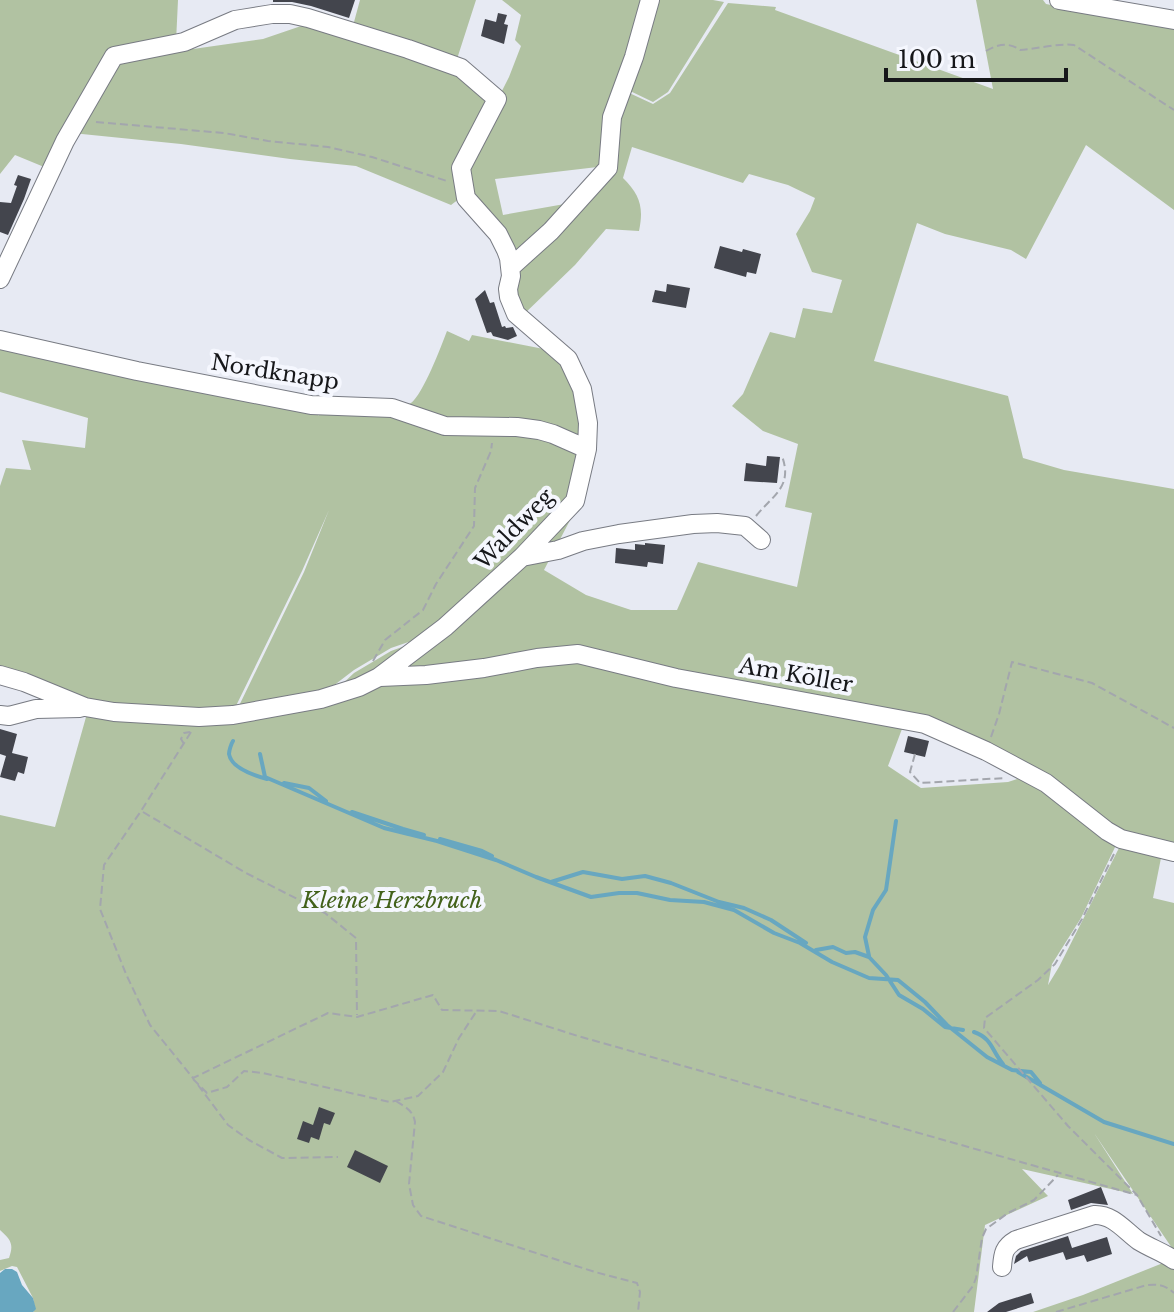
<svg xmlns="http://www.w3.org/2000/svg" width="1174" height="1312" font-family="'Libre Baskerville',serif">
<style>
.green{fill:#b1c2a2}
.water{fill:#68a7c0}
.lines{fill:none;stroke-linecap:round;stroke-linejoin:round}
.stream{stroke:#68a7c0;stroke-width:4}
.building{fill:#43454d}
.minor-casing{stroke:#787b83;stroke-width:20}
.path{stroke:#a3a6ad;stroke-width:2;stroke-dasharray:8 4;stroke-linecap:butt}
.minor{stroke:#fff;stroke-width:18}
.labels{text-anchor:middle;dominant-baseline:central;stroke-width:8;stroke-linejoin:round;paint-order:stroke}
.street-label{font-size:22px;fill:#16171a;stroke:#f5f7fe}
.park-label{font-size:22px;font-style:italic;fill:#42611a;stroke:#f5f7fe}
</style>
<rect width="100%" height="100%" fill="#e7eaf3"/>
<path class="green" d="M0,0H178L176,42L112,55L49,169L15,155L0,174Z
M360,0H476L457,59L498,91L459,167L463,196L451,205L356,166L290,159L181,144L72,133L114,60L155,50L193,49L263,39L307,24L349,32L354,22Z
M502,0H647L606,166L495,179L503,215L576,202L514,260L476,206L463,168L509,77L521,46L515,40L521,15Z
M652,0H713L724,2L668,92L653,102L626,89Z
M976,0H1043L1046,4L1174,28V210L1086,145L1026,259L1011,250L945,234L917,223L874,361L1008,396L1023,458L1064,470L1174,489V850L1121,836L1096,820L1049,780L984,747L926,720L676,675L675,667L674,680L833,710L905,721L888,766L921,788L1008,782L1026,776L1063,798L1092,824L1118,841L1081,918L1052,964L1048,985L1059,967L1122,842L1162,853L1153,898L1174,903V1251L1094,1133L1133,1194L1022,1169L1048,1196L985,1225L974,1312H33L35,1309L33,1298L17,1267L12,1266L0,1271V1260L9,1258C14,1244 11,1240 0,1230V815L55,827L88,710L113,714L179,719H232L275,713L322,703L354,673L391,651L424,639L482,586L519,554L517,553L460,601L423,637L391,648L354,670L320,696L236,712L304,572L329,510L302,571L233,712L180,714L115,711L78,701L25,679L0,672V486L6,468L31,470L22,440L85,448L88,418L0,392V344L166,382L321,408L318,416L322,409L392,410L391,406C398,406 405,407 411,403C423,394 441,347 447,331L469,341L472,335L554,351L564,361L580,390L586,424L579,503L544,570L586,595L631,610H677L698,562L797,587L812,513L785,507L798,444L763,431L732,406L743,394L770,332L795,338L803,308L832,313L842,280L812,272L796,234L810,211L815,198L788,185L749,174L743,183L632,147L623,178C640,195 644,207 639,231L606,229L575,265L521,317L514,304L510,290L519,262L552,233L611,168L616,119L625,91L653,104L670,93L728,3L776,7L775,10L993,89Z
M1168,1261L1174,1267V1312H1033L1083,1295Z"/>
<path class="water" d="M5,1269H12L17,1272L22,1285L33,1298L36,1309L33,1312H0V1273Z"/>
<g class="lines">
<path class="stream" d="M233,741C231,744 229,751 229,754C231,768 256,776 267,779
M260,754L265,777L384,828L437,841L496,860L536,877L591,897L619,893H637L670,900L704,902L734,910L774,933L800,943L832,962L869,978L898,980L925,1002L947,1025L987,1057L1012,1070L1031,1072L1040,1083
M284,783L309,788L326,801
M352,812L403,829L424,835
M440,839L482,851L492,856
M551,882L583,872L622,879L645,876L671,883L719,902L744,908L771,920L806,943
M816,950L833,947L846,953L855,952L869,957L886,975L899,995L923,1009L945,1027L963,1030
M869,956L865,937L873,910L886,890L896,821
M974,1032C993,1039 991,1050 1003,1064
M1018,1072L1104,1122L1174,1144"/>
</g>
<path class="building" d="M273,0H355L349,18L311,6L292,2H273Z
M498,13L507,15L504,24L508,25L504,44L481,36L485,19L496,22Z
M18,175L31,179L24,199L8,235L0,232V202L11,203L17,186L14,185Z
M720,246L742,252L743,249L761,254L756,274L747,272L746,277L714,268Z
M667,284L690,288L686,308L652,302L655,290L666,292Z
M485,290L490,303L494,302L502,327L505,326L506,328L513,327L517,336L508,340L493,336L491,332L487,333L475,299Z
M767,456L780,457L777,483L744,481L746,463L766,466Z
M645,543L665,545L663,564L648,562L647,567L615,563L616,548L635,550V544L645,545Z
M0,729L17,734L12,753L28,757L24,774L18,772L15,781L0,777L6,756L0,754Z
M908,736L929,741L925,757L904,752Z
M319,1107L335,1113L330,1125L324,1123L319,1140L311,1137L309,1143L297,1139L303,1121L313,1125Z
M355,1150L388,1166L380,1183L347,1167Z
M1101,1187L1108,1205L1091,1203L1071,1210L1068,1200Z
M1068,1236L1072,1248L1107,1237L1112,1254L1087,1262L1084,1255L1066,1260L1063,1252L1029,1262L1027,1256L1014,1264L1016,1256L1021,1251Z
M1031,1293L1034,1303L1006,1312H987L999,1303Z"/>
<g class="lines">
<g class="minor-casing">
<path id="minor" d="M1059,0L1174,20
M511,267L551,231L608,168L612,117L634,57L650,0
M0,279L65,141L114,56L184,42L235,20L272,14H290L308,18L408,49L461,68L497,99L461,168L466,198L498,234L506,250L509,258L511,276L508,289L509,297L516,314L568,359L582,389L588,423L587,449L575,501L522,557L445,627L379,677L359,687L321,699L233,715L199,717L114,712L85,707L24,682L0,675
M0,340L137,371L311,405L392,408L445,426L517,427L539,430L553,434L587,449
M522,557L558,550L583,541L619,534L693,524L717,523L745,526L761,540
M380,677L426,675L484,668L537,658L578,654L676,678L925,724L986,751L1046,783L1107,831L1121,839L1174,852
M0,715L9,716L36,709L80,708
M1002,1267C1003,1253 1004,1247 1016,1240L1094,1215C1113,1214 1125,1231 1139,1241C1150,1248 1163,1252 1174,1260"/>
</g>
<path class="path" d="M986,51C998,44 1009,42 1020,50C1035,49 1060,43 1074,45L1174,110
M96,122L224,133L268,141L328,147L372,157L447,181
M756,516C773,495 793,487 782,456
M373,661L385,640L423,610L436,584L474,526L475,488L491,451L492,443
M191,732L141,811L104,865L100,909L126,974L150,1025L193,1078L328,1013L357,1017L433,995L442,1010L499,1011L578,1036L1137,1195
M991,737L999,714L1012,662L1092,683L1174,728
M184,744L181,739L184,733L190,732
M915,754L910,772L920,783L1005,778
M143,812L246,873L325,913L356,938L357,1015
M1114,854L1082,919L1055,964L1038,980L985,1018L984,1028L1068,1126L1137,1195L1161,1236
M193,1079L207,1093L227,1087L244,1071L263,1073L390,1102L418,1096L443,1072L459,1038L476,1012
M198,1085L228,1125L249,1140L282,1158L338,1157
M396,1101C405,1107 413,1110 415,1122L409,1184L413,1205L421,1216L595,1272L637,1283L640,1292L638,1312
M953,1312L973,1286L976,1278L982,1238L986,1229L1008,1213L1034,1200L1058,1175
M1056,1312L1147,1285C1158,1284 1165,1285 1174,1293"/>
<use href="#minor" class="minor"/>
</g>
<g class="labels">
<g class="street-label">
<text transform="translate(275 372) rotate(9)">Nordknapp</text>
<text transform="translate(514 529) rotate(-46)">Waldweg</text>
<text transform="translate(796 675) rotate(10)">Am Köller</text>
</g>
<g class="park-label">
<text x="392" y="900">Kleine Herzbruch</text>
</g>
</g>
<path d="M886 68v12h180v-12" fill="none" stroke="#16171a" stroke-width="4"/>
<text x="898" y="68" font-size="24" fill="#16171a" stroke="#f5f7fe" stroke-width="6" paint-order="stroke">100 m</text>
</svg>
